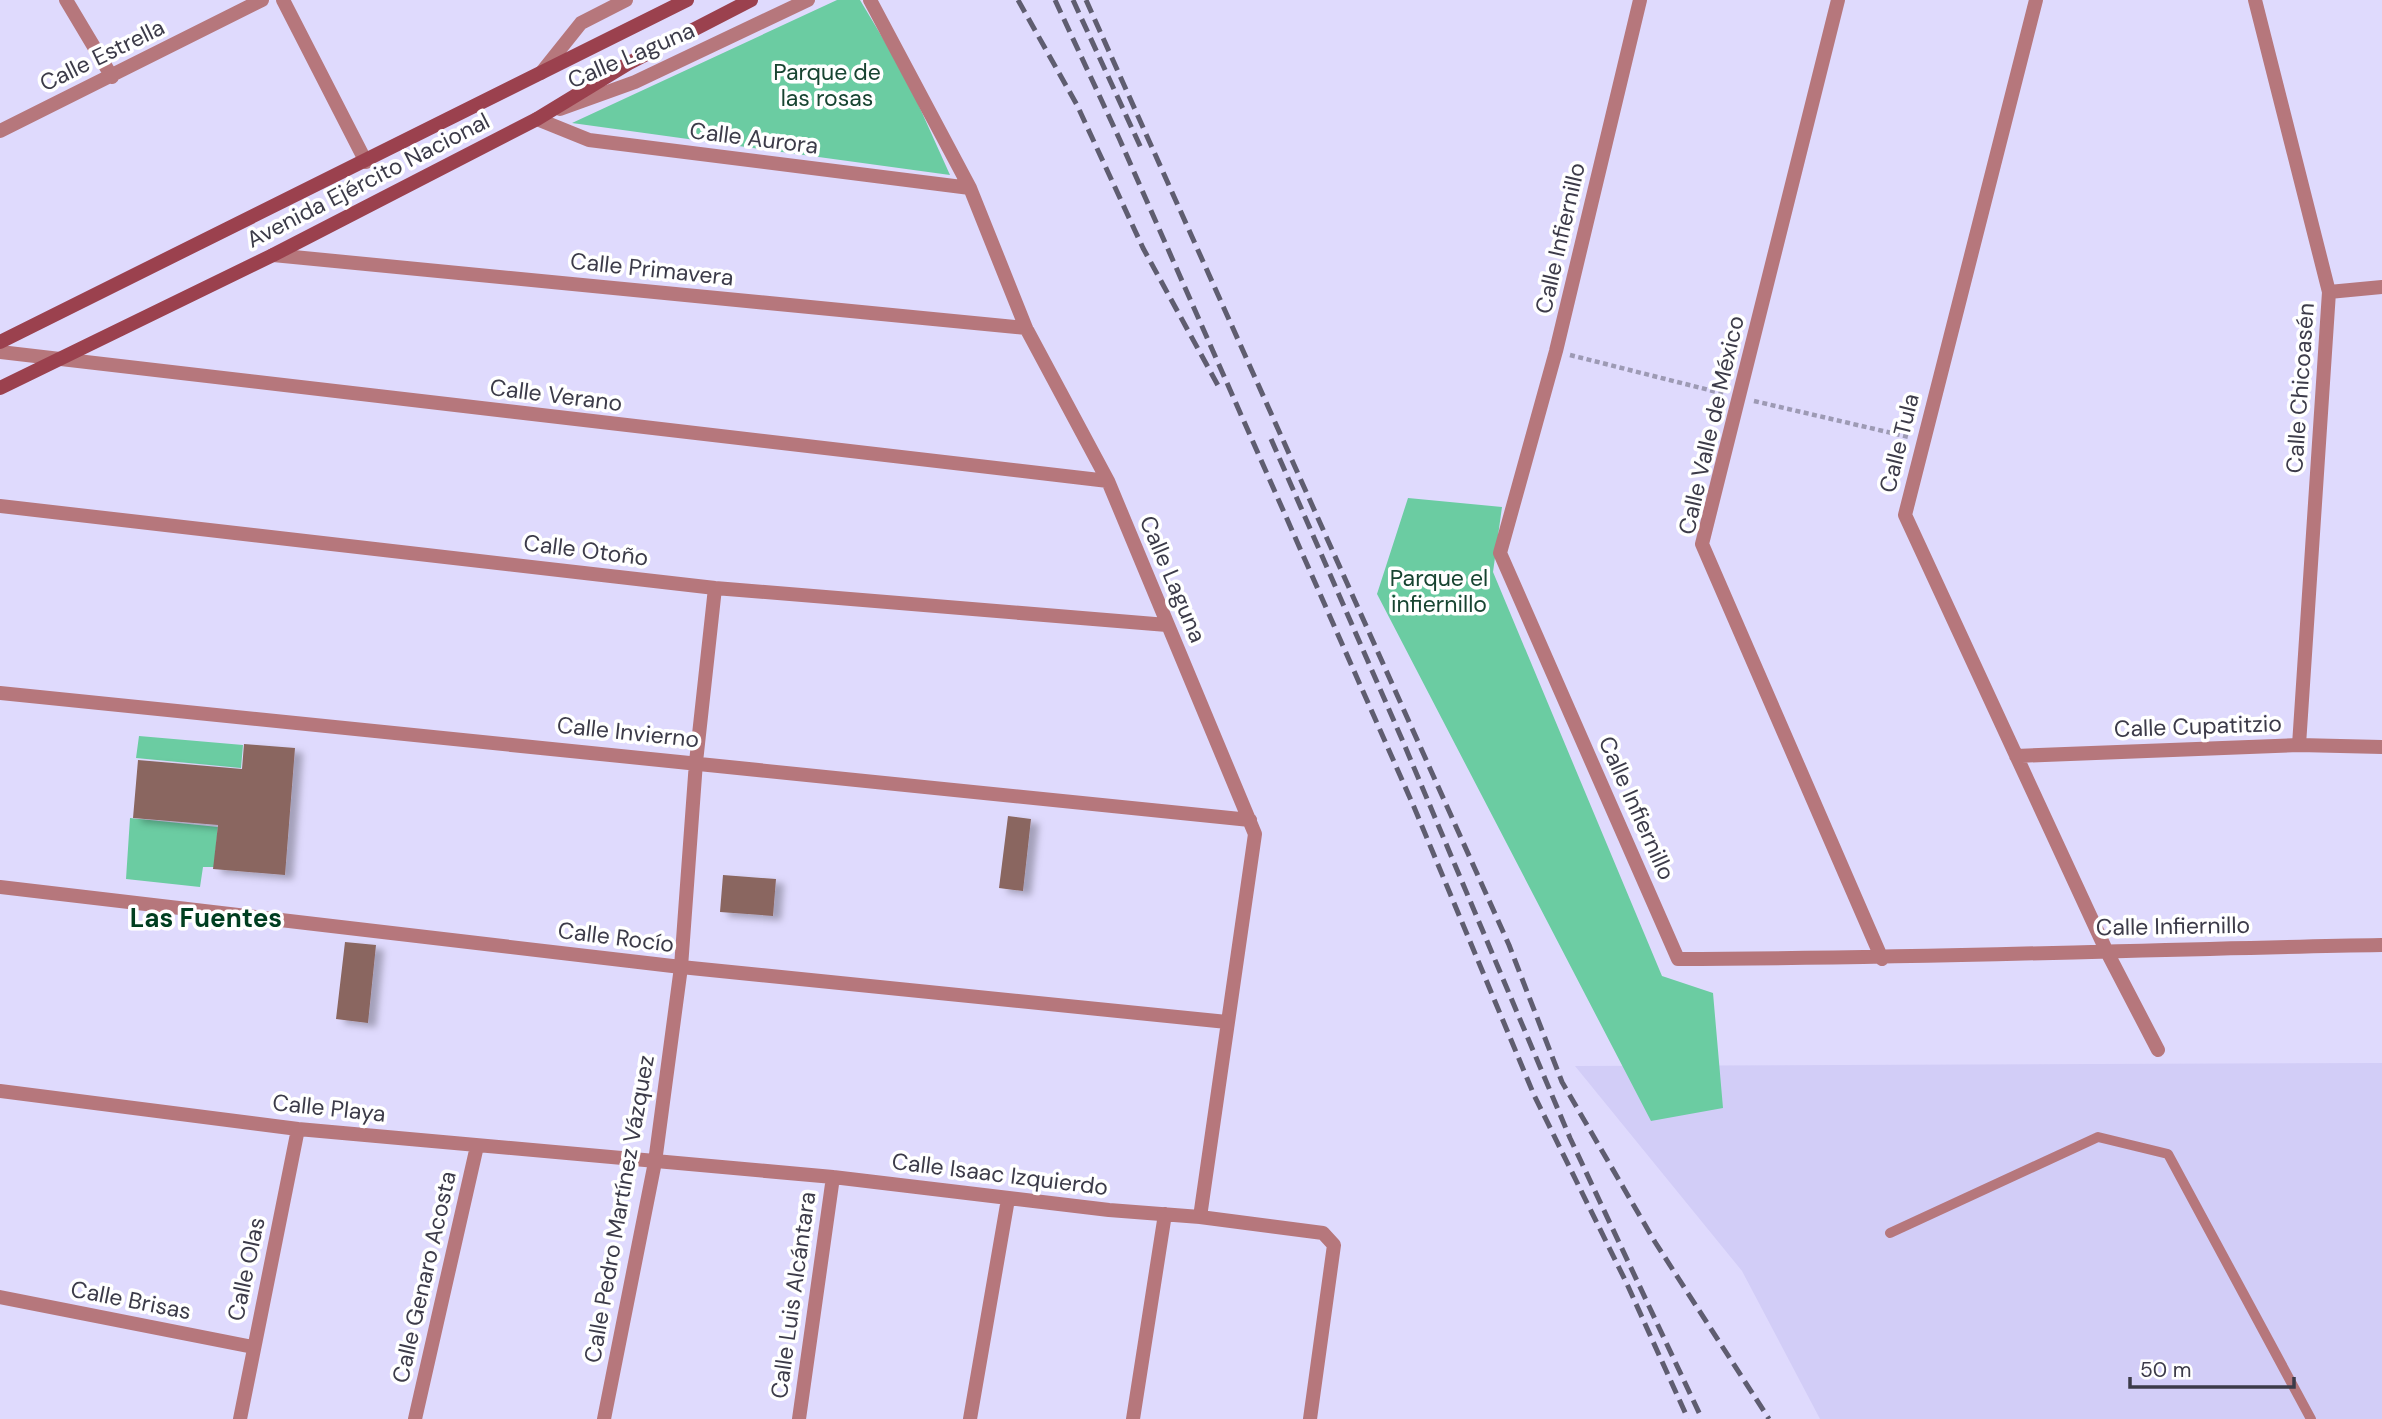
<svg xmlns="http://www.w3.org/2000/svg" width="2382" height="1419" font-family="'DM Sans',sans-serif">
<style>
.built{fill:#d2cdf7}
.green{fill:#6bcca2}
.building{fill:#8a6660;filter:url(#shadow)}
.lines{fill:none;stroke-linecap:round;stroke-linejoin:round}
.path{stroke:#9d9ab4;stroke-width:4.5;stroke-dasharray:5 3.5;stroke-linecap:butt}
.lane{stroke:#b6777c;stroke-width:10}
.street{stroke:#b6777c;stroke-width:14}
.secondary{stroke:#9b414e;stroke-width:14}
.rail{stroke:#5f5d70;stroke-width:5;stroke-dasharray:14 7;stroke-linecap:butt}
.labels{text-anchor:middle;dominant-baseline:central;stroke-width:7;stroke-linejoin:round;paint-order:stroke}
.street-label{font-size:23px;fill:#3c3b49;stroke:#fff}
.park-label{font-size:23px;fill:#174431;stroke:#fff}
.quarter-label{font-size:26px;font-weight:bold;fill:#003e20;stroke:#fff}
</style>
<defs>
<filter id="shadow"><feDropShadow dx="8" dy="4.5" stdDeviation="3.5" flood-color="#0004"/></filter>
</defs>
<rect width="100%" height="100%" fill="#dfdafd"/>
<path class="built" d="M2382,1063V1419H1820L1742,1271L1575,1066Z"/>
<path class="green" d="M837,0H860L906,77L950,175L572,123Z
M1408,498L1502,507L1493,572L1662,976L1713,993L1723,1108L1651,1121L1377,594Z
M139,736L243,745L241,768L136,758Z
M130,818L218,827L214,867H203L200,887L126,879Z"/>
<path class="building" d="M244,744L295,748L285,875L213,869L218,825L133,818L138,760L242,769Z
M1008,816L1031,819L1023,891L999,888Z
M723,875L776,879L773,916L720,912Z
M345,942L376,945L368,1023L336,1019Z"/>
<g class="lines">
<path class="path" d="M1570,355L1725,394
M1754,401L1909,437"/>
<path class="lane" d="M1890,1233L2098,1137L2168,1154L2311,1419"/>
<path class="street" d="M66,0L112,77
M283,0L366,162
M870,0L970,188L1026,328L1108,481L1255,834L1200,1217
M1640,0L1556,351L1500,553L1678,959C1913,959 2147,949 2382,945
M1838,0L1702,544L1882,959
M2036,0L1905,515L2106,950L2158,1050
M2255,0L2329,292L2299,745
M541,73L581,23L626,0
M560,109L635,82L808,0
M537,119L589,140L970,188
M0,131L262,0
M273,255L1026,328
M2329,292L2382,287
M0,352L1108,481
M0,506L715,588L1167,625
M0,693L1250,820
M2016,756L2299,745L2382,747
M0,887L681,967L1227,1022
M0,1091L298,1129L833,1177L1109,1210L1200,1217L1323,1233L1334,1245L1310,1419
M0,1297L253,1347
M240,1419L298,1129
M415,1419L477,1146
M604,1419L655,1162L681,967L696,762L715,588
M799,1419L833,1177
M970,1419L1008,1199
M1133,1419L1165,1214"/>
<path class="secondary" d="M0,342L687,0
M0,388L273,255L537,119L629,63L751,0"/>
<path class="rail" d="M1018,0L1077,105L1143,248L1221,391
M1055,0L1119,138L1414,807L1534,1095L1627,1284L1688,1419
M1073,0L1141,148
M1086,0L1509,945L1562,1082L1655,1242L1769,1419
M1271,439L1404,744L1570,1138L1702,1419"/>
</g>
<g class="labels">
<g class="street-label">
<text transform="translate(102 55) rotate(-26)">Calle Estrella</text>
<text transform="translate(631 55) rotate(-23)">Calle Laguna</text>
<text transform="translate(754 138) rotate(7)">Calle Aurora</text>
<text transform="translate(368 180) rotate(-27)">Avenida Ejército Nacional</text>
<text transform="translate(1560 238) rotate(-77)">Calle Infiernillo</text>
<text transform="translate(652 269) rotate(6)">Calle Primavera</text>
<text transform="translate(2300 388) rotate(-86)">Calle Chicoasén</text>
<text transform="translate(556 395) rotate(7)">Calle Verano</text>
<text transform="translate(1711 425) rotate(-77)">Calle Valle de México</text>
<text transform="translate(1899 443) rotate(-76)">Calle Tula</text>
<text transform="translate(586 550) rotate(7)">Calle Otoño</text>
<text transform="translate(1173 579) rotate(67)">Calle Laguna</text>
<text transform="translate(2198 726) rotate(-2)">Calle Cupatitzio</text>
<text transform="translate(628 732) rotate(6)">Calle Invierno</text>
<text transform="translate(1637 808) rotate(66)">Calle Infiernillo</text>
<text transform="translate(2173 926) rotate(-1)">Calle Infiernillo</text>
<text transform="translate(616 937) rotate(7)">Calle Rocío</text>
<text transform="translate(329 1108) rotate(6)">Calle Playa</text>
<text transform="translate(1000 1174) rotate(7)">Calle Isaac Izquierdo</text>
<text transform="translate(619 1209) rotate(-80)">Calle Pedro Martínez Vázquez</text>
<text transform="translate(246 1269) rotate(-78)">Calle Olas</text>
<text transform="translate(424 1277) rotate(-77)">Calle Genaro Acosta</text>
<text transform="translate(793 1295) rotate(-82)">Calle Luis Alcántara</text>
<text transform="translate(131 1300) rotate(11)">Calle Brisas</text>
</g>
<g class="park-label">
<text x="827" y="72">Parque de<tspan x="827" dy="26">las rosas</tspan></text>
<text x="1439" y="578">Parque el<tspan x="1439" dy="26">infiernillo</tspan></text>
</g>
<g class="quarter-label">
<text x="206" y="918">Las Fuentes</text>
</g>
</g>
<path d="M2130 1377v10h164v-10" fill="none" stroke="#3c3b49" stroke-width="3.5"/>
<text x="2140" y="1377" font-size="21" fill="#3c3b49" stroke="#ffffff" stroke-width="5" paint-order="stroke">50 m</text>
</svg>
